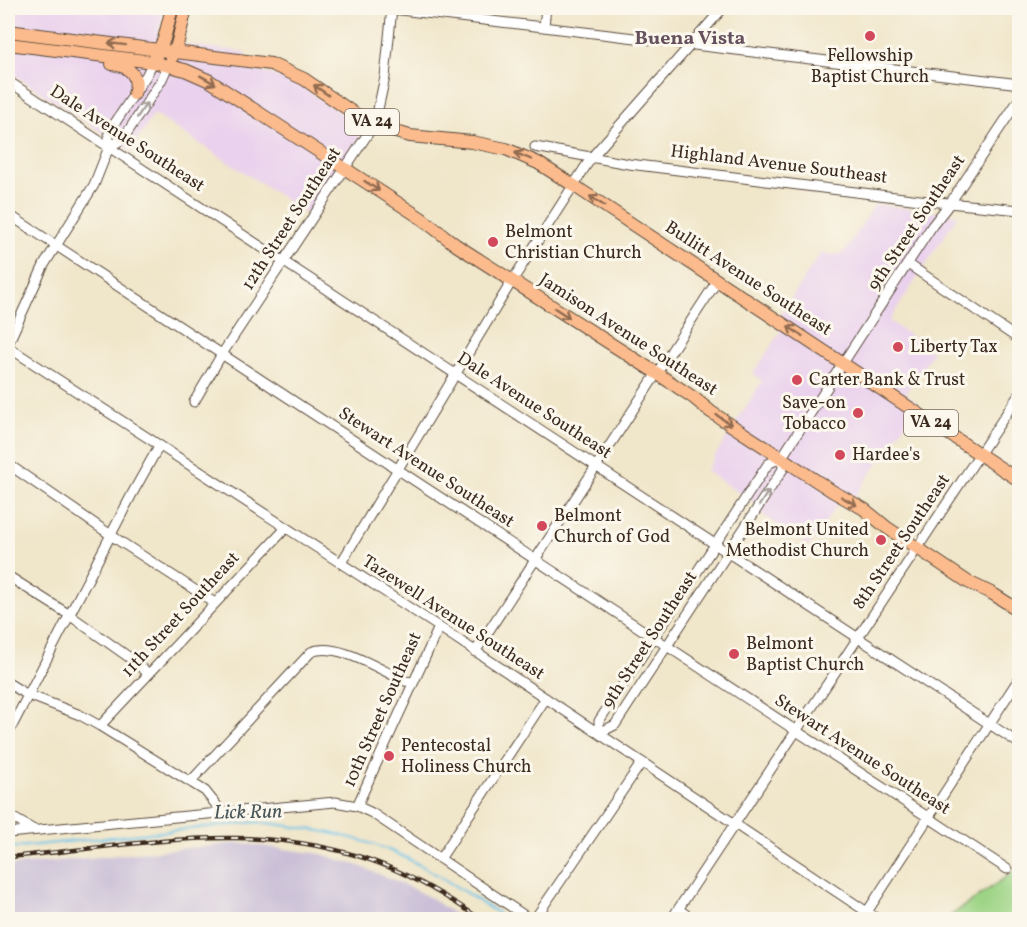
<svg xmlns="http://www.w3.org/2000/svg" width="1027" height="927" font-family="Vollkorn,serif">
<style>
.built{fill:#ead1ed}
.industrial{fill:#cabfd7}
.green{fill:#9dd485;stroke:#6c7f52;stroke-width:1.5}
.lines{fill:none;stroke-linecap:round;stroke-linejoin:round}
.stream{stroke:#6ec4eb;stroke-width:2}
.minor-casing{stroke:#564638;stroke-width:11}
.major-casing{stroke:#564638;stroke-width:14}
.minor{stroke:#fff;stroke-width:9}
.major{stroke:#fbbb8d;stroke-width:12}
.rail-casing{stroke:#3b2a1e;stroke-width:4.5}
.rail{stroke:#fbf7ec;stroke-width:2;stroke-dasharray:7;stroke-linecap:butt}
.oneway{stroke:#916b50}
.oneway2{stroke:#a79f9a}
.poi-dot{fill:#d1495b;stroke:#fbf7ec;stroke-width:2}
.labels{text-anchor:middle;dominant-baseline:central;stroke-width:6;stroke-linejoin:round;paint-order:stroke}
.shield{fill:#fbf7ec;stroke:#75685c;stroke-width:1.5}
.shield-label{font-size:16px;font-weight:bold;fill:#3b2a1e}
.poi-label{font-size:18px;fill:#3b2a1e;stroke:#fbf7ec;text-anchor:start}
.street-label{font-size:18px;fill:#3b2a1e;stroke:#fbf7ec}
.neighbourhood-label{font-size:20px;font-weight:bold;fill:#65505d;stroke:#fbf7ec}
.water-label{font-size:20px;font-style:italic;fill:#4a585c;stroke:#fbf7ec}
</style>
<rect width="100%" height="100%" fill="#fbf7ec"/>
<filter id="ink" filterUnits="userSpaceOnUse"><feTurbulence type="fractalNoise" baseFrequency=".0167" numOctaves="2"/><feDisplacementMap in="SourceGraphic" scale="12" xChannelSelector="R" yChannelSelector="G"/><feConvolveMatrix kernelMatrix="1 2 1 2 8 2 1 2 1" color-interpolation-filters="sRGB"/></filter>
<filter id="wash" filterUnits="userSpaceOnUse"><feTurbulence type="fractalNoise" baseFrequency=".008" numOctaves="4" result="noise"/><feDisplacementMap in="SourceGraphic" scale="24" xChannelSelector="R" yChannelSelector="G"/><feGaussianBlur stdDeviation="1.35" result="paint"/><feColorMatrix in="noise" values="0 0 0 0 0 0 0 0 0 0 0 0 0 0 0 0 0 1.4 0 .05"/><feComposite in="paint" operator="in"/></filter>
<g filter="url(#wash)">
<rect width="100%" height="100%" fill="#f0e6ca"/>
<path class="built" d="M8,8H164L157,41L246,52L245,68L280,77L299,85L365,129L308,214L154,114L130,151L8,71Z
M875,204L958,215L889,321L933,352L905,394L919,404L846,509L838,504L809,546L760,513L762,508L706,471L762,381L753,374L781,331L774,325L820,254L835,255L840,254L846,250Z"/>
<path class="industrial" d="M239,843L321,854L359,866L396,881L431,898L461,919H8V866Z"/>
<path class="green" d="M1019,868V919H946Z"/>
<g class="lines">
<path class="stream" d="M8,848L257,822C300,827 345,833 386,849C426,865 462,891 498,913L503,920"/>
</g>
</g>
<g filter="url(#ink)">
<g class="lines">
<g class="minor-casing">
<path id="minor" d="M392,9L1020,84
M544,26L546,8
M8,81L1020,744
M109,147L123,139L161,81L168,66
M535,147L629,164L928,201L1020,210
M8,214L1007,869
M908,264L1020,340
M8,344L44,265L94,185L109,147V132L146,76L153,62
M8,347L439,627L879,920
M194,402L222,354L375,123L385,77L392,8
M782,457L783,469L615,725L599,733V721L768,464L782,457L932,226L950,203L1020,98
M8,464L121,542L215,603
M341,563L512,281L591,158L723,8
M8,576L68,614L130,658L149,674
M475,652L717,281
M8,683L26,694L80,715L100,726L205,791L222,812
M100,726L286,528
M8,734L132,494L159,446
M190,782L311,652C337,641 380,670 405,681L413,682
M357,806L439,627
M8,815L34,830
M8,833L335,802L357,806L372,813L531,920
M440,859L546,698
M678,909L694,920
M867,912L1020,677
M534,920L642,762
M671,920L1020,393"/>
</g>
<g class="major-casing">
<path id="major" d="M8,31L271,64L304,79L355,114L389,130L410,136L472,142L506,149L538,163L573,185L1020,481
M8,44L153,62L185,70L210,81L421,218L456,245L658,374L694,398L711,412L832,491L864,509L886,527L968,582L993,594L1020,611
M156,56L164,39L172,8
M172,57L177,45L186,8
M112,64C130,66 140,76 134,94"/>
</g>
<use href="#minor" class="minor"/>
<use href="#major" class="major"/>
<g class="rail-casing">
<path id="rail" d="M8,857C136,846 262,816 386,866C420,880 451,899 482,920"/>
</g>
<use href="#rail" class="rail"/>
</g>
<defs><path id="oneway-shaft" d="M-6 0H5M1.5-3L5.5 0L1.5 3" fill="none" stroke-width="1.6" stroke-linecap="round" stroke-linejoin="round" transform="scale(1.5)"/></defs>
<g class="oneway">
<use href="#oneway-shaft" transform="translate(117 44) rotate(-173)"/>
<use href="#oneway-shaft" transform="translate(208 80) rotate(29)"/>
<use href="#oneway-shaft" transform="translate(321 90) rotate(-145)"/>
<use href="#oneway-shaft" transform="translate(523 156) rotate(-157)"/>
<use href="#oneway-shaft" transform="translate(372 186) rotate(33)"/>
<use href="#oneway-shaft" transform="translate(597 201) rotate(-146)"/>
<use href="#oneway-shaft" transform="translate(562 313) rotate(33)"/>
<use href="#oneway-shaft" transform="translate(795 331) rotate(-147)"/>
<use href="#oneway-shaft" transform="translate(724 420) rotate(34)"/>
<use href="#oneway-shaft" transform="translate(849 501) rotate(29)"/>
</g>
<g class="oneway2">
<use href="#oneway-shaft" transform="translate(142 110) rotate(-57)"/>
<use href="#oneway-shaft" transform="translate(764 498) rotate(-57)"/>
</g>
</g>
<g class="poi-dot">
<circle cx="870" cy="36" r="6"/>
<circle cx="493" cy="242" r="6"/>
<circle cx="898" cy="347" r="6"/>
<circle cx="797" cy="380" r="6"/>
<circle cx="858" cy="413" r="6"/>
<circle cx="840" cy="455" r="6"/>
<circle cx="542" cy="526" r="6"/>
<circle cx="881" cy="540" r="6"/>
<circle cx="734" cy="654" r="6"/>
<circle cx="389" cy="756" r="6"/>
</g>
<g class="labels">
<g class="shield">
<rect x="345" y="109" width="54" height="26" rx="4.5"/>
<rect x="904" y="410" width="54" height="26" rx="4.5"/>
</g>
<g class="shield-label">
<text x="372" y="122">VA 24</text>
<text x="931" y="423">VA 24</text>
</g>
<g class="poi-label">
<text x="870" y="56" text-anchor="middle">Fellowship<tspan x="870" dy="21">Baptist Church</tspan></text>
<text x="505" y="232">Belmont<tspan x="505" dy="21">Christian Church</tspan></text>
<text x="910" y="347">Liberty Tax</text>
<text x="809" y="380">Carter Bank &amp; Trust</text>
<text x="846" y="403" text-anchor="end">Save-on<tspan x="846" dy="21">Tobacco</tspan></text>
<text x="852" y="455">Hardee's</text>
<text x="554" y="516">Belmont<tspan x="554" dy="21">Church of God</tspan></text>
<text x="869" y="530" text-anchor="end">Belmont United<tspan x="869" dy="21">Methodist Church</tspan></text>
<text x="746" y="644">Belmont<tspan x="746" dy="21">Baptist Church</tspan></text>
<text x="401" y="746">Pentecostal<tspan x="401" dy="21">Holiness Church</tspan></text>
</g>
<g class="street-label">
<text transform="translate(127 139) rotate(33)">Dale Avenue Southeast</text>
<text transform="translate(779 165) rotate(7)">Highland Avenue Southeast</text>
<text transform="translate(292 219) rotate(-57)">12th Street Southeast</text>
<text transform="translate(917 223) rotate(-56)">9th Street Southeast</text>
<text transform="translate(748 279) rotate(33)">Bullitt Avenue Southeast</text>
<text transform="translate(628 335) rotate(33)">Jamison Avenue Southeast</text>
<text transform="translate(534 406) rotate(33)">Dale Avenue Southeast</text>
<text transform="translate(426 468) rotate(33)">Stewart Avenue Southeast</text>
<text transform="translate(902 542) rotate(-56)">8th Street Southeast</text>
<text transform="translate(181 615) rotate(-47)">11th Street Southeast</text>
<text transform="translate(453 618) rotate(33)">Tazewell Avenue Southeast</text>
<text transform="translate(650 640) rotate(-57)">9th Street Southeast</text>
<text transform="translate(383 710) rotate(-66)">10th Street Southeast</text>
<text transform="translate(862 755) rotate(33)">Stewart Avenue Southeast</text>
</g>
<g class="neighbourhood-label">
<text x="690" y="39">Buena Vista</text>
</g>
<g class="water-label">
<text transform="translate(248 813) rotate(-1)">Lick Run</text>
</g>
</g>
<rect width="1027" height="927" fill="none" stroke="#fbf7ec" stroke-width="30"/>
</svg>
